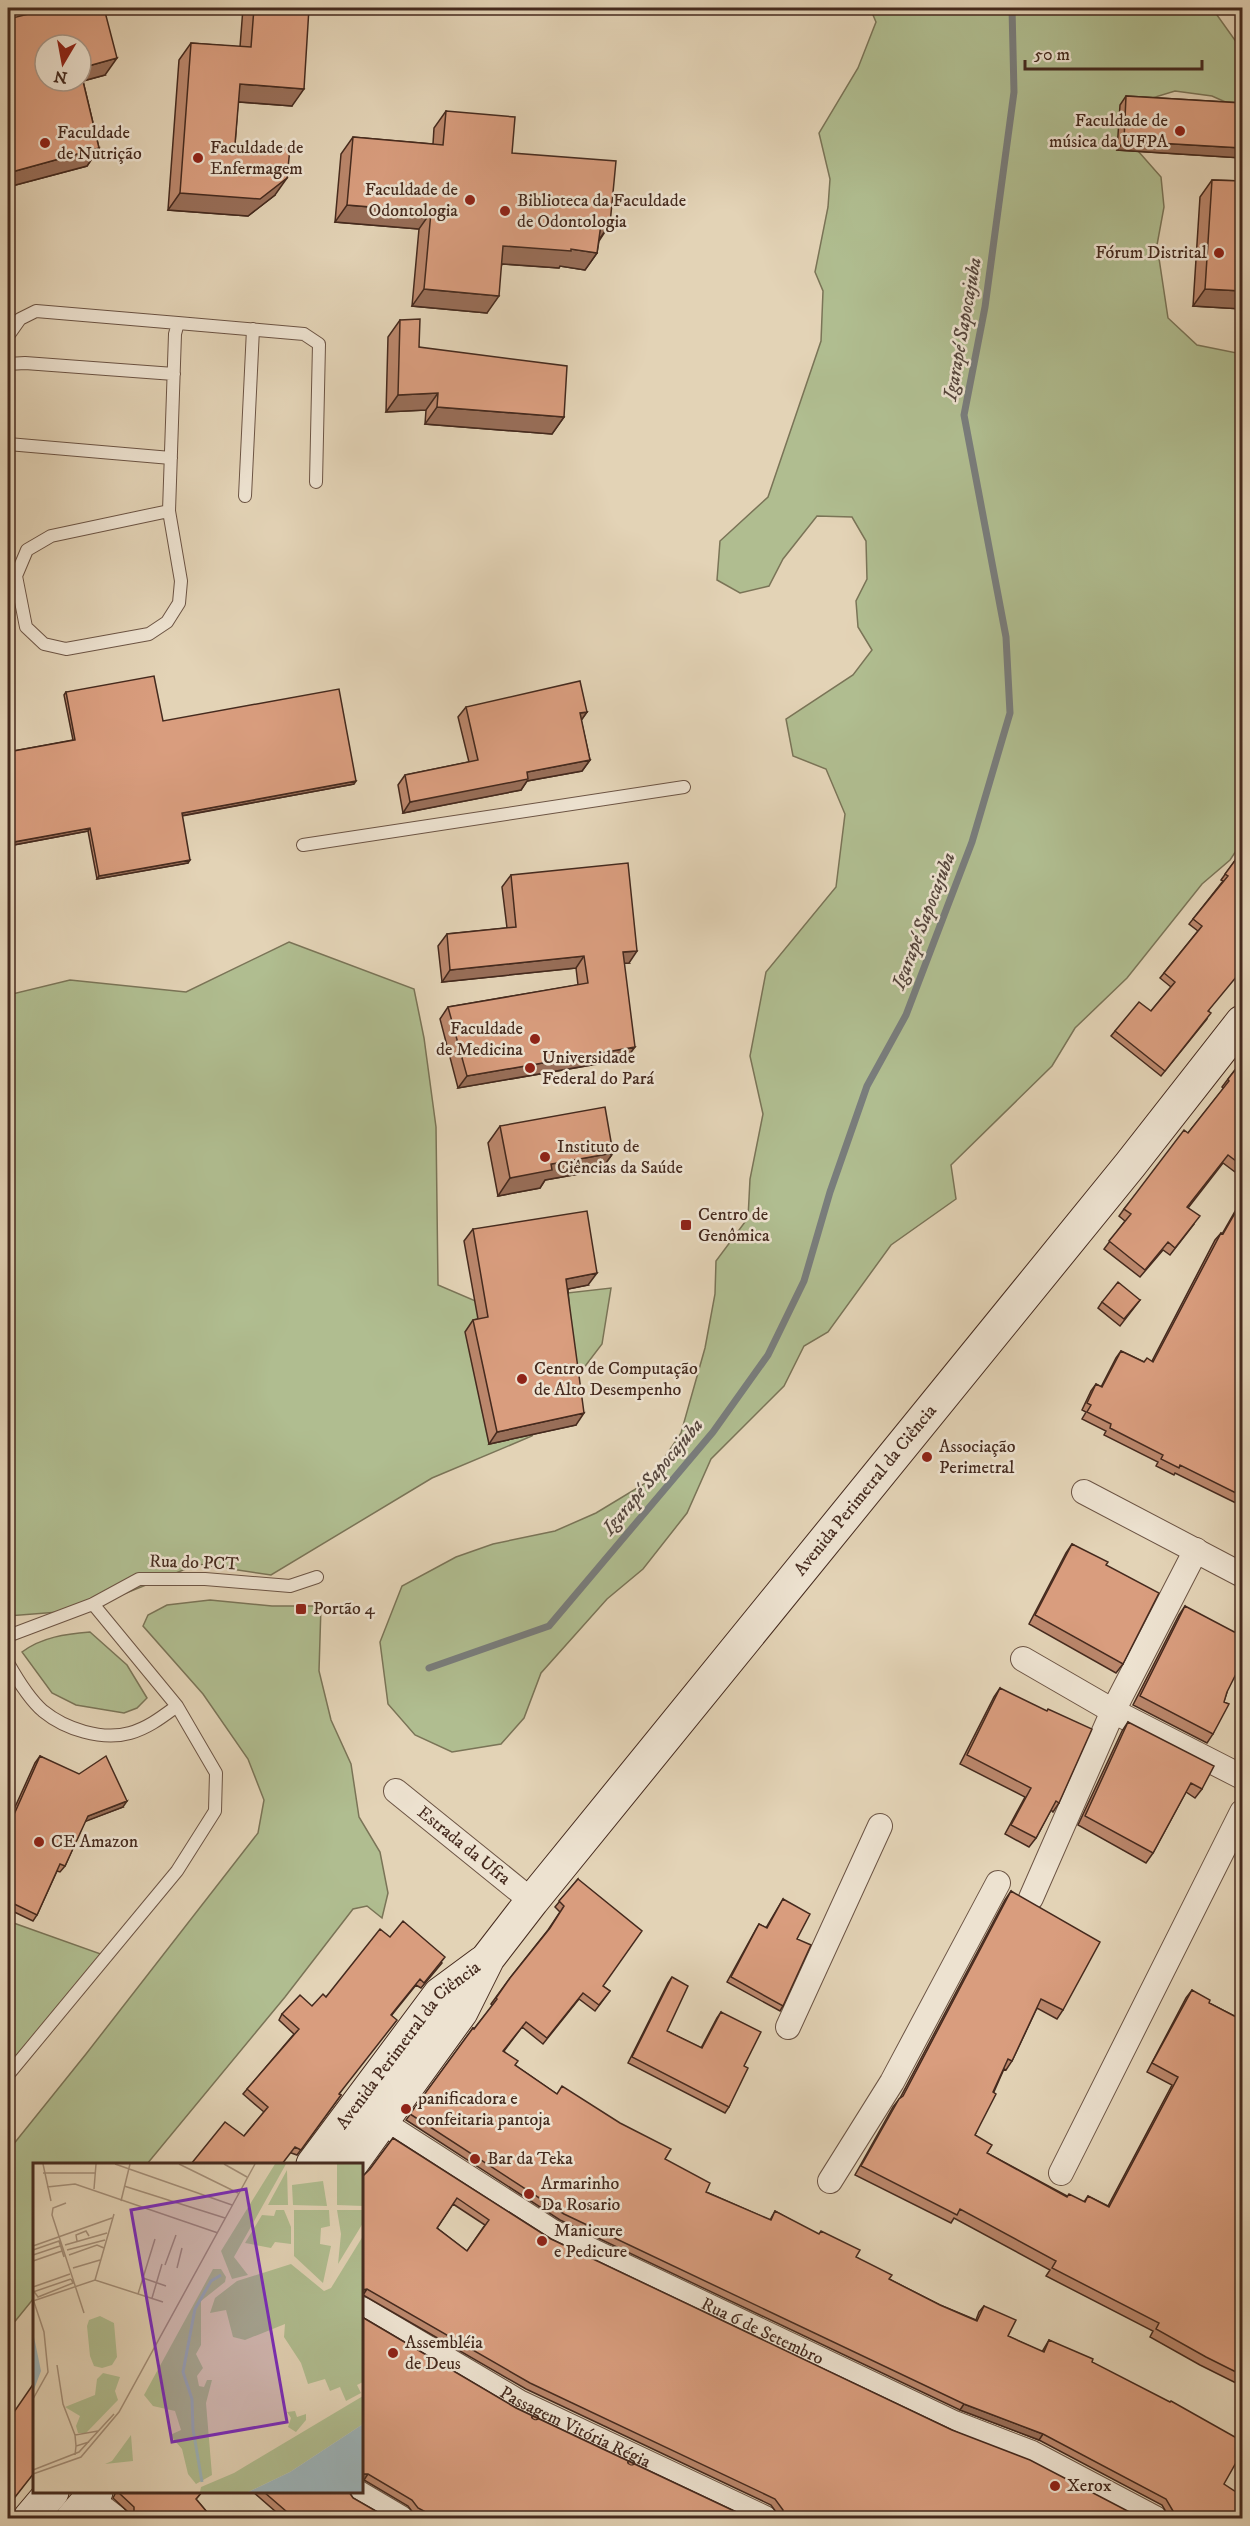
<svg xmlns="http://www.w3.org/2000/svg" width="1250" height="2526" font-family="'IM FELL DW Pica',serif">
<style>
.green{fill:#b0bd90;stroke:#7a7457;stroke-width:1.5}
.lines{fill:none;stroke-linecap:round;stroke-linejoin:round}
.stream{stroke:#797d7c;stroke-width:7}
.lane-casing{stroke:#6c5444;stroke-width:14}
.street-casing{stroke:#6c5444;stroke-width:26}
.secondary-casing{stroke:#452a1e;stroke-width:35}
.lane{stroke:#ede2d0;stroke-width:12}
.street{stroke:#ede2d0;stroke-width:24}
.secondary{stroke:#ede2d0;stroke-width:33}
.wall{fill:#bb876c;stroke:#452a1e;stroke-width:1.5;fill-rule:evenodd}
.shaded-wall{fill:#986e58;stroke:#452a1e;stroke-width:1.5}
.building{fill:#d99d7e;stroke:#452a1e;stroke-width:1.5;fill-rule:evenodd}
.poi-dot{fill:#8f2418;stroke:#ede2d0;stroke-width:2}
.labels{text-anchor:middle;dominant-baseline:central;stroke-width:5;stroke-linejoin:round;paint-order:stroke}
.poi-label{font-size:18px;fill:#452a1e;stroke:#ede2d0;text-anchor:start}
.street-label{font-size:18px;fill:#452a1e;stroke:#ede2d0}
.water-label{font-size:20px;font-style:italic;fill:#56463d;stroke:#ede2d0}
.inset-river{fill:none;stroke:#9cb4ba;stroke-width:3}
.inset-road{fill:none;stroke:#a48f79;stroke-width:1.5}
.view{fill:#7b2cbf;fill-opacity:0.15;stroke:#7b2cbf;stroke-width:3}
.inset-edge{fill:none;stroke:#452a1e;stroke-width:3}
</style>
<rect width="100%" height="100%" fill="#e3d3b6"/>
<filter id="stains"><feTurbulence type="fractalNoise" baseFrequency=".00333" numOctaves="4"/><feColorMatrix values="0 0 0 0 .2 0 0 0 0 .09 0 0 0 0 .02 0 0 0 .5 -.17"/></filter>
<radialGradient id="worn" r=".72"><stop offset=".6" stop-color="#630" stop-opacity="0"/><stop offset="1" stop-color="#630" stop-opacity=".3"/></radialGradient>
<path class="green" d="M870,8H1212L1242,50V104L1239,108L1212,96L1175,91L1142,101L1131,143L1161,177L1164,207L1157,245L1168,318L1197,345L1242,354V842L1230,860L1202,884L1127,978L1075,1028L1052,1066L951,1165L956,1199L891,1245L828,1332L804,1346L784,1386L711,1459L687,1513L643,1569L607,1599L541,1673L524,1718L501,1744L452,1752L415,1735L388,1704L380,1642L402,1586L456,1557L493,1544L555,1531L596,1513L649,1481L681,1433L705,1348L715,1294L716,1261L748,1218L750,1179L763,1114L750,1056L766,972L836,887L845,814L826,769L793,756L786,719L853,675L872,650L858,627L856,601L867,579L866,541L852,517L817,516L783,559L769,586L740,593L717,580L720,541L768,497L821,341L823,291L815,272L828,207L830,179L819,133L858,68L876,22Z
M289,942L414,989L424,1038L436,1127L438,1285L480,1303L611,1288L602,1344L532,1436L432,1478L271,1575L198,1564L84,1610L8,1616V995L70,980L186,992Z
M210,1600L272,1606H321L319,1671L331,1720L351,1764L359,1817L380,1852L388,1893L382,1918L367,1906L353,1909L285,1997L147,2164H34V2298L8,2330V2151L86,2054L258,1833L264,1800L248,1759L203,1694L143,1626L148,1615L167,1605Z
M90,1632L127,1665L147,1698L137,1708L124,1713L76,1705L52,1693L22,1652C42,1637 66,1634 90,1632Z
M8,1921L112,1958L8,2077Z"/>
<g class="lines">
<path class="stream" d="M429,1668L549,1626L713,1432L768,1355L804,1281L830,1192L867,1086L906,1015L972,842L1010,713L1006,637L964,415L985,307L1014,92L1012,8"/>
<g class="lane-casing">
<path id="lane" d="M8,336L20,319L36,311L178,323
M8,364L25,363L174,374
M8,444L171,458
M245,496L253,329
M169,511L51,536L27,550L16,576L26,627L44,644L66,649L149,634L167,622L179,603L181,581L169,511L175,334L178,323L304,334L319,344L316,482
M303,845L684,787
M8,1636L93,1604L139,1579H205L290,1586L317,1577
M8,1663C17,1679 29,1699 43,1711C65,1729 102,1741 130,1733C148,1728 162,1717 177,1706
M8,2075L177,1871L215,1811L216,1773L177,1706L93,1604"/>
</g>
<g class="street-casing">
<g id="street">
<path d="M1084,1492L1242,1575"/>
<path d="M1023,1659L1113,1711L1242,1777"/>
<path id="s1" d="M396,1791L532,1901"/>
<path d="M1031,1898L1113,1711L1196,1550"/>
<path d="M788,2027L880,1826"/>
<path id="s2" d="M382,2122L553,2232L954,2423L1032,2453L1155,2518"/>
<path d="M1061,2173L1242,1812"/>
<path d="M830,2181L892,2082L998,1883"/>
<path id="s3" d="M362,2309L519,2402L765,2518"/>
<path d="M357,2492L401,2518"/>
<path d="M90,2498L116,2518"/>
</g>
</g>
<g class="secondary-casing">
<g id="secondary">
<path id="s4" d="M313,2164L440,1994L482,1963"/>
<path id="s5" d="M351,2164L461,2012L488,1958L532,1901L1130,1165L1242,1022"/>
<path d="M30,2518L52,2492"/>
<path d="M73,2518L96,2492"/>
</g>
</g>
<use href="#lane" class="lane"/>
<use href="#street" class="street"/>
<use href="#secondary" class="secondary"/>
</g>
<path class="wall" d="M243,8H309L292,106L238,102L235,144L275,195L248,216L168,210L179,60L191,43L240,47Z
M8,19L105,75L83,81L99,148L87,166L8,187Z
M1126,96L1242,103V158L1117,150L1120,105Z
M446,111L512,153L610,224L599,241L597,253L585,270L560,266L559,268L502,264L487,313L412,306L419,229L335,222L341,154L353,137L433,144L434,128Z
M1212,180L1242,181V309L1193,306L1200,197Z
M400,320L419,347L564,417L552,434L425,424L426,410L386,412L388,337Z
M66,692L163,721L354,784L182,816L188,863L97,879L88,831L8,846V752L73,740L64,695Z
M466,707L587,712L581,720L590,760L582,771L527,781L521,790L403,813L398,785L405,775L469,762L458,717Z
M1242,851L1207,1019L1161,1076L1111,1036L1115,1031L1151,1011L1171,987L1160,978L1198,931L1189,924L1223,881L1221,880Z
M511,875L629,963H624L626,1059L458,1088L440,1019L448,1007L578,985L576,968L442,982L438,946L447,934L507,928L502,887Z
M1242,1061V1173L1237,1169L1235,1172L1223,1163L1188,1208L1194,1224L1170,1255L1163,1250L1140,1277L1104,1249L1125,1221L1119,1216L1124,1209L1188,1133L1224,1088L1222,1087L1228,1079Z
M500,1126L613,1153L601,1170L545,1180L540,1188L498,1196L488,1143Z
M1242,1199V1506L1175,1473L1174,1475L1156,1466L1158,1462L1104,1435L1106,1431L1082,1419L1086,1412L1082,1410L1091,1391L1096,1384L1101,1387L1116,1358L1121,1351L1144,1362L1152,1361L1215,1240L1221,1233L1222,1234Z
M473,1229L588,1285L568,1289L576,1425L489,1444L465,1332L473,1320L478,1319L464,1241Z
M1140,1300L1120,1326L1098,1308L1102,1302Z
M1072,1544L1106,1565L1123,1664L1116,1673L1029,1624L1066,1553Z
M1185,1606L1227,1692L1213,1734L1207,1743L1133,1705L1179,1615Z
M1000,1688L1059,1803L1053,1812L1051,1810L1036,1838L1029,1847L1005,1834L1025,1797L960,1764L994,1697Z
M1128,1722L1202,1789L1195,1798L1186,1792L1153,1853L1146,1863L1078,1825L1122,1731Z
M40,1756L123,1807L85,1821L65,1866L60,1872L57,1871L37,1915L33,1921L8,1909V1817L10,1818L35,1763Z
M578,1879L603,1986L610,1991L595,2011L579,1999L543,2044L522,2027L504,2051L515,2065L557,2094L665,2159L706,2192L770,2220L775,2211L856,2257L889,2279L940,2305L976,2320L979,2312L984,2306L1008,2336L1042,2352L1049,2340L1092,2362L1224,2484L1242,2518H1169V2517L1162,2505L1039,2440L960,2410L560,2220L406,2120L473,2028L474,2029L493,2005L491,2004L510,1978L548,1930L560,1912L555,1907Z
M1011,1891L1063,2010L1057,2019L1037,2008L1012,2061L1006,2070L1004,2069L975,2135L987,2153L1067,2196L1084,2202L1088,2196L1108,2206L1172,2085L1147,2072L1186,1998L1192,1990L1209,2003L1242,2020V2386L1200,2365L1150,2337L1153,2331L1046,2276L1050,2270L954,2218L951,2223L855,2175L893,2107L900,2098L1005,1900Z
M1242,1897V1908L1238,1906Z
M783,1899L797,1939L783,2006L780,2011L727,1982L756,1929L759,1924L766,1928Z
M390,1937L442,1963L421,1988L416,1985L391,2016L339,2094L341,2095L297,2155L244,2136L264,2112L243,2094L294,2034L279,2020L282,2014L312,2006L326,1997Z
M672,1977L667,2031L701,2048L717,2018L721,2012L744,2066L729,2107L725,2113L628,2063L668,1983Z
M393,2138L551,2239L952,2430L1141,2518H779V2516L771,2505L526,2389L363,2295L370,2169ZM453,2204L485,2225L467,2251L437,2228Z
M362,2317L516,2408L749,2518H423L414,2514L408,2506L364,2480Z
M116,2492H202L196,2499L212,2518H130L129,2513L113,2498Z
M253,2492H349L353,2498L388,2518H283Z"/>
<path class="shaded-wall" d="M585,8H623L652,10L650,13Z
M117,58L105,75L68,85L81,81V68Z
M240,84L304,89L292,106L228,101Z
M1124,141L1242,148V158L1117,150Z
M99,148L87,166L8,187V173Z
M287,178L275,195L248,216L168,210L180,193Z
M347,205L431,212L419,229L335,222Z
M601,224H610L598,241Z
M503,246L571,249L597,253L585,270L560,266L559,268L491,263Z
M424,289L499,296L487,313L412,306Z
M1205,289L1242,291V309L1193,306Z
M438,393L426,410L386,412L398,395Z
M437,407L564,417L552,434L425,424Z
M587,712L580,722V713Z
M590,760L582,771L527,781L521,790L403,813L410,802L527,772Z
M356,781L354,784L180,816L182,813Z
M90,828L88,831L8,846V843Z
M190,860L188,863L97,879L99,876Z
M637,951L629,963L614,964L623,952Z
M584,956L576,968L442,982L450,970Z
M635,1047L626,1059L458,1088L467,1076Z
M613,1153L601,1170L545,1180L540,1188L498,1196L510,1178L551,1164Z
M597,1273L588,1285L558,1291L566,1279Z
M584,1413L576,1425L489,1444L497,1432Z
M127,1801L123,1807L84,1822L88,1816Z
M367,2289L363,2295H362V2290Z
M964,2404L1043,2434L1039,2440L960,2410Z
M362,2474H368L364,2480H362Z"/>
<path class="building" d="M53,8H104L117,58L81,68V45H45V81H81V73L99,148L8,173V107L13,106L8,84V19Z
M254,8H309L304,89L240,84L235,144L290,148L287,178L260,199L180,193L191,43L251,47Z
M623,8H653L652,10Z
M1126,96L1242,103V148L1124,141Z
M446,111L515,117L512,153L616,161L610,224H601L597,253L571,249V251L503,246L499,296L424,289L431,212L347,205L353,137L443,145Z
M1212,180L1242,181V291L1205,289Z
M420,319L419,347L567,366L564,417L437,407L438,393L398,395L400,320Z
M154,676L163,721L339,689L356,781L182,813L190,860L99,876L90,828L8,843V752L75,740L66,692Z
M580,681L587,712L580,713L590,760L527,772L528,779L410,802L405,775L478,760L466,707Z
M1242,851V970L1208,1011L1211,1013L1165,1071L1115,1031L1139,1002L1151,1011L1175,982L1164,973L1202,926L1193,919L1228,876L1225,874Z
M628,863L637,951L623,952L635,1047L467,1076L448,1007L588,983L584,956L450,970L447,934L516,927L511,875Z
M1242,1061V1162L1240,1164L1228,1155L1187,1207L1200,1216L1175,1248L1168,1242L1145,1270L1109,1241L1131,1214L1124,1209L1184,1130L1188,1133L1229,1081L1228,1079Z
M605,1107L613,1153L551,1164L552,1170L510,1178L500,1126Z
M1242,1201V1496L1180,1465L1179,1468L1161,1459L1163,1455L1110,1428L1111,1424L1087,1412L1091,1405L1087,1403L1096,1384L1102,1387L1121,1351L1144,1362L1147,1358L1153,1362L1221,1233L1223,1234Z
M587,1211L597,1273L566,1279L584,1413L497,1432L473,1320L488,1317L473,1229Z
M1118,1282L1140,1300L1124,1319L1102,1302Z
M1072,1544L1108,1562L1106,1565L1159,1593L1123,1664L1035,1615Z
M1185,1606L1242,1636V1662L1227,1692L1224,1702L1229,1704L1213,1734L1140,1696Z
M1000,1688L1047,1711L1048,1709L1092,1729L1059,1803L1056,1801L1036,1838L1011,1825L1031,1788L967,1755Z
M1128,1722L1214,1766L1202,1789L1191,1783L1153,1853L1085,1816Z
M40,1756L79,1774L106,1756L127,1801L88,1816L65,1866L60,1864L37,1915L8,1901V1817L12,1819Z
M578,1879L642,1931L603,1986L610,1991L599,2005L583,1993L547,2038L526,2022L503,2051L518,2061L515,2065L557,2094L562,2086L620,2123L671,2149L665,2159L710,2183L706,2192L771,2220L775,2211L819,2234L821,2231L860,2250L856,2257L892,2275L889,2279L940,2305L977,2321L984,2306L1016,2320L1008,2336L1044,2352L1049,2340L1093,2359L1092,2362L1170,2402L1171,2401L1242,2441V2452L1224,2484L1242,2496V2518H1172L1173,2511L1166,2499L1043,2434L964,2404L564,2214L410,2114L473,2028L474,2029L497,1999L496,1998L510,1978L550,1928L564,1906L559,1901Z
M1011,1891L1100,1942L1063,2010L1041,1999L1012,2061L1008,2059L993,2092L996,2094L975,2135L992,2145L987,2153L1067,2197L1069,2194L1085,2202L1088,2196L1109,2207L1178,2077L1152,2063L1192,1990L1210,2000L1209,2003L1242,2020V2375L1206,2357L1156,2329L1159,2323L1052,2268L1056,2261L960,2209L957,2215L861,2166L899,2099L903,2096Z
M783,1899L810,1914L797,1939L811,1945L783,2006L731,1977L759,1924L767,1928Z
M403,1921L445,1957L424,1983L420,1979L391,2015L397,2020L339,2094L341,2095L301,2150L295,2147L282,2164H191L225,2122L244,2136L268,2107L247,2089L299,2029L282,2014L300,1995L312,2006L323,1994L326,1997L380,1929L390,1937Z
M672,1977L688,1986L667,2031L702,2048L721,2012L761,2032L744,2066L748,2068L729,2107L632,2057Z
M393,2138L551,2239L952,2430L1030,2460L1141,2518H782L783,2510L775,2499L530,2383L367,2289L362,2290V2177L370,2169ZM457,2198L489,2220L467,2251L437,2228Z
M362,2317L516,2408L749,2518H437L418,2508L412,2500L368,2474H362Z
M34,2383V2468L33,2470L34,2472V2473L8,2506V2412L12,2415Z
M118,2492H202L196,2499L212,2518H132L134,2515V2507Z
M264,2492H349L353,2498L388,2518H294Z"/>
<g class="poi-dot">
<circle cx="1180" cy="131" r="6"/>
<circle cx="45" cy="143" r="6"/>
<circle cx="198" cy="158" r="6"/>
<circle cx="470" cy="200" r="6"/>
<circle cx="505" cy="211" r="6"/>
<circle cx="1219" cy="253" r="6"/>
<circle cx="535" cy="1039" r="6"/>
<circle cx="530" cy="1068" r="6"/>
<circle cx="545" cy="1157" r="6"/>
<rect x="680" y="1219" width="12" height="12" rx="3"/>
<circle cx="522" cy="1379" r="6"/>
<circle cx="927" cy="1457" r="6"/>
<rect x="295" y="1603" width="12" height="12" rx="3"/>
<circle cx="39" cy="1842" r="6"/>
<circle cx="406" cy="2109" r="6"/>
<circle cx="475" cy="2159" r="6"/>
<circle cx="529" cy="2194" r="6"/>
<circle cx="542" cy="2241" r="6"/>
<circle cx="393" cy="2353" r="6"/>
<circle cx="1055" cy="2486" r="6"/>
</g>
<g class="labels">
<g class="poi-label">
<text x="1168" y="121" text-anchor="end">Faculdade de<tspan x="1168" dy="21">música da UFPA</tspan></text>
<text x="57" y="133">Faculdade<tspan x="57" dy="21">de Nutrição</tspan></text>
<text x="210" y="148">Faculdade de<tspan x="210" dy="21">Enfermagem</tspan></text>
<text x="458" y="190" text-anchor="end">Faculdade de<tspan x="458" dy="21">Odontologia</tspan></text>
<text x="517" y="201">Biblioteca da Faculdade<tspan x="517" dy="21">de Odontologia</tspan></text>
<text x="1207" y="253" text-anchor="end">Fórum Distrital</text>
<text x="523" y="1029" text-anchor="end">Faculdade<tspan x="523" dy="21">de Medicina</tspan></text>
<text x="542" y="1058">Universidade<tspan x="542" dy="21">Federal do Pará</tspan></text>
<text x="557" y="1147">Instituto de<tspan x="557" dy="21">Ciências da Saúde</tspan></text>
<text x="698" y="1215">Centro de<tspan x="698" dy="21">Genômica</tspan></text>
<text x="534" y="1369">Centro de Computação<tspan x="534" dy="21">de Alto Desempenho</tspan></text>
<text x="939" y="1447">Associação<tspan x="939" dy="21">Perimetral</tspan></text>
<text x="313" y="1609">Portão 4</text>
<text x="51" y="1842">CE Amazon</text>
<text x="418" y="2099">panificadora e<tspan x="418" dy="21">confeitaria pantoja</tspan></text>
<text x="487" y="2159">Bar da Teka</text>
<text x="541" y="2184">Armarinho<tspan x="541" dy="21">Da Rosario</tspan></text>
<text x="554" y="2231">Manicure<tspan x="554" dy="21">e Pedicure</tspan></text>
<text x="405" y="2343">Assembléia<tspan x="405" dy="21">de Deus</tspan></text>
<text x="1067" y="2486">Xerox</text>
</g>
<g class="street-label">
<text stroke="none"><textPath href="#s5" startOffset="849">Avenida Perimetral da Ciência</textPath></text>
<text transform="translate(194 1563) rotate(2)">Rua do PCT</text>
<text stroke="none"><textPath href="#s1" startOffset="87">Estrada da Ufra</textPath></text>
<text stroke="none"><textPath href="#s4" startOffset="153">Avenida Perimetral da Ciência</textPath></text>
<text stroke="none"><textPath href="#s2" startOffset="435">Rua 6 de Setembro</textPath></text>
<text stroke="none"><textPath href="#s3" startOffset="244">Passagem Vitória Régia</textPath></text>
</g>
<g class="water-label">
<text transform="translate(963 329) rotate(-80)">Igarapé Sapocajuba</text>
<text transform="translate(924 921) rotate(-69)">Igarapé Sapocajuba</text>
<text transform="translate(653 1477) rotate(-50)">Igarapé Sapocajuba</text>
</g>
</g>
<g transform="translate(33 2163)">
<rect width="330" height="330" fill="#e3d3b6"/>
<path d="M242,1H253L201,94L215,112L199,116L188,88ZM304,1H330V43L304,42ZM254,7L255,42H235ZM290,18L294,43L260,42L259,22ZM243,47H251L258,64V81L242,79L238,85L212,80L229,52L241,53ZM261,47H296L297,63L288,65L287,81L298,83L290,120L261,93ZM304,47H330V60L305,101L308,71ZM330,73V219L324,222L328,230L313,238L307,224L297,228L292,216L275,221L268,200L251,174L252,161L212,177L200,174L193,147L177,150L182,135L204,118L258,101L291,128L298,125ZM180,106H188L193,114L192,119L168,138V182L163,191L170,205L164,213L166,223L171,224L174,217H179L173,240L179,312L163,321L155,311L149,286L137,272L148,267L142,248L120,243L111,232ZM67,153L81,160L84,194L79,202L69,205L61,203L57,193L54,163L56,157ZM70,210L87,214L82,228L85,237L53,270H45L43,263L47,253L32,244L62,232L64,216ZM330,233V261L257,309L215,329H167L168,324L201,310ZM262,248L264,254L273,251V257L263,269L255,264L258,255L254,249ZM98,272L100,298L72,301L79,298Z" fill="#b0bd90"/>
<path d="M0,169L8,208L0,229L1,195ZM330,261V329H215L257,309Z" fill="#9cb4ba"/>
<path class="inset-river" d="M169,319L160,266L159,236L150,209L162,146L178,118L188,112"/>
<path class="inset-road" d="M10,1L18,38M82,1L199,42M146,1L205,30M191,1L214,14M10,10H63M91,23L192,55M14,24L42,21L185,70M61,26L63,1M88,38L97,1M33,40L20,45L19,52L51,150M44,78L43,72L53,68L56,73M32,82L74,70M0,83L79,55M0,87L26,78L31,94M34,87L72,77M0,92L27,83M36,92L64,82L71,85M0,98L29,88M132,102L143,72M40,105L67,97M144,105L149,85M110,115L133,123M62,117L81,51M0,124L37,111M0,127L5,134L40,120L38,116M0,129L38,116M105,131L122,76M119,135L129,101M0,136L11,169L15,209L0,236M0,138L62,117L130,139M24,202L30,241L42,272M43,283L42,272L65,268M42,292L43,283L56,279M0,307L46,289L81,251M0,311L48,294L86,249L222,1"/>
<path class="view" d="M213,26L254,259L139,279L98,47Z"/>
<rect width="330" height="330" class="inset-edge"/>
</g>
<rect width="1250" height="2526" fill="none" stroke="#e3d3b6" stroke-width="30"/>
<rect x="9" y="9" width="1232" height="2508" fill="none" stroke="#452a1e" stroke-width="3"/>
<rect x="15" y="15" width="1220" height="2496" fill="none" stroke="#452a1e" stroke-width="1.5"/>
<g transform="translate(63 63) rotate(190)"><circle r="28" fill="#ede2d0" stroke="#aa9889" stroke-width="1.5"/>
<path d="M0-4.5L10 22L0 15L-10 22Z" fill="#8f2418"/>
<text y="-9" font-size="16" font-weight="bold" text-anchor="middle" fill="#452a1e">N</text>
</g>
<path d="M1025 60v9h177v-9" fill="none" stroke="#452a1e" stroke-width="3"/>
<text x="1034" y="60" font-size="18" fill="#452a1e" stroke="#ede2d0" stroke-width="4.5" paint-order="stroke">50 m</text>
<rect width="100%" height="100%" filter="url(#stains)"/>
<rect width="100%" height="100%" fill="url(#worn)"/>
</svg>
